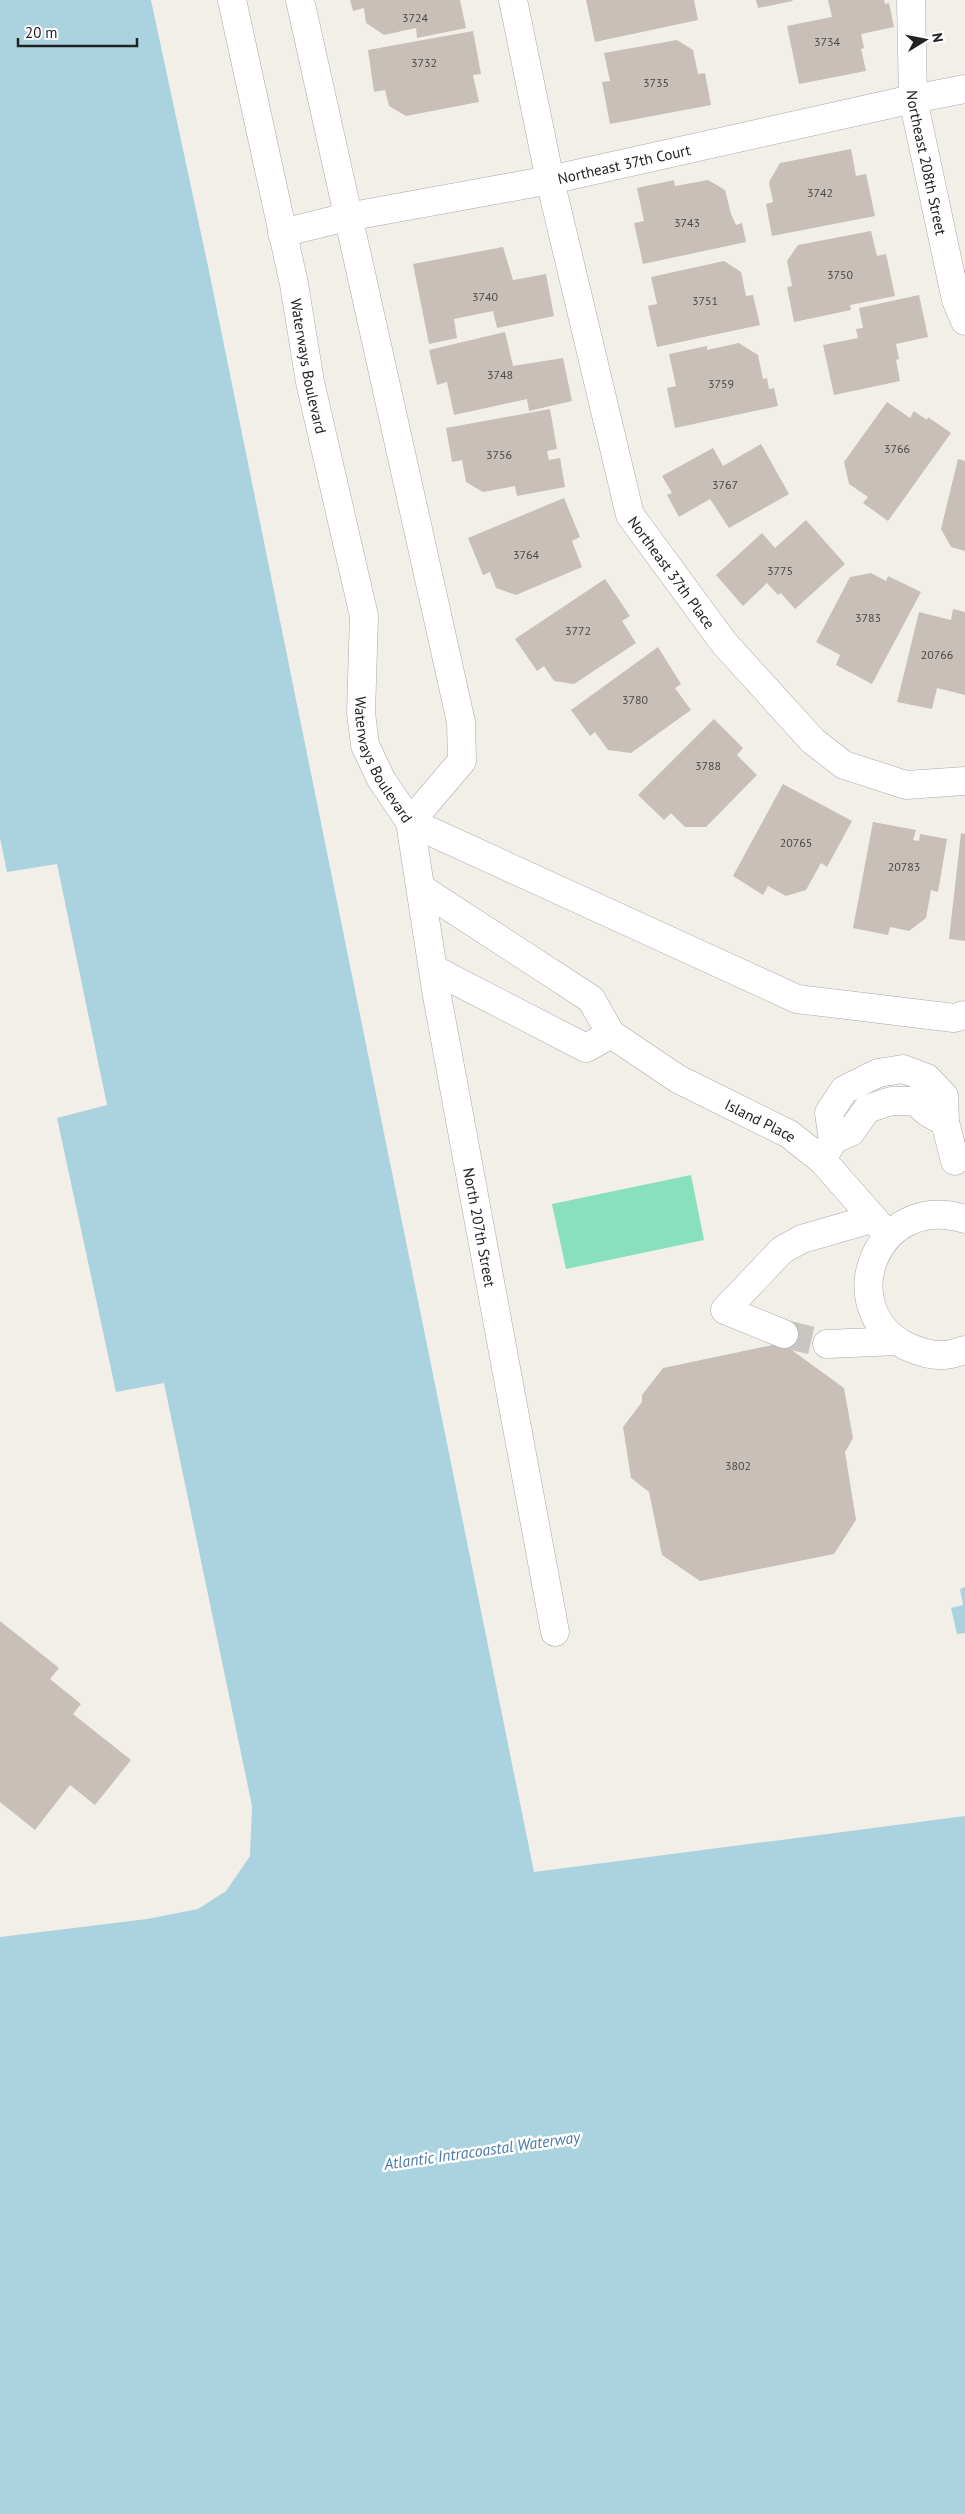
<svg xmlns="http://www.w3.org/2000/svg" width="965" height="2514" font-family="'PT Sans',sans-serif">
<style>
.pitch{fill:#88e0be}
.water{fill:#aad3df}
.building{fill:#c7bfb8}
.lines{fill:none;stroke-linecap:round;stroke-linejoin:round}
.minor-tunnel{stroke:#c8c6c1;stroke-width:28;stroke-dasharray:28 14;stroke-linecap:butt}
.minor-casing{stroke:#a9a9a9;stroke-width:29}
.minor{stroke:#fff;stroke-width:28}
.labels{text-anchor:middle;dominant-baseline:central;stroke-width:5;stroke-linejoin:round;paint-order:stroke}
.number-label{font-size:12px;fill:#4b4948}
.street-label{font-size:15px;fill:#222;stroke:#fff}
.water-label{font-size:16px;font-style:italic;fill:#4a7aab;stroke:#fff}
</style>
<rect width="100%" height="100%" fill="#f2efe9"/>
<path class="pitch" d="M691,1175L704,1240L566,1269L552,1204Z"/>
<path class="water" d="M0,0H151L208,266L534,1872L965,1816V2514H0V1937L147,1919L198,1909L226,1891L250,1856L252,1806L164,1383L116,1392L57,1118L107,1105L57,864L7,872L0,838Z
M965,1587V1633L957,1634L951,1608L963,1605L960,1589Z"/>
<path class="building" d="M350,0H460L466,28L417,38L416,28L384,35L366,23L364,8L353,11Z
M586,0H694L698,20L595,42Z
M756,0H792L793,1L758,8Z
M828,0H884L885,4L889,3L894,27L861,34L864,48L861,49L866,71L799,84L787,26L832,17Z
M473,31L481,74L473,75L479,102L406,116L389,106L385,90L374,92L368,50Z
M677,40L693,50L698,74L705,73L711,105L610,124L602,82L610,81L604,53Z
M851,149L856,176L866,174L875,216L772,236L766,204L773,202L769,182L780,163Z
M674,180L675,186L708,180L725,190L731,214L736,225L742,223L746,242L643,264L634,223L644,221L637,188Z
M871,231L877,256L886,254L895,296L850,305L851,310L794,322L787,287L792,286L787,261L798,245Z
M503,247L513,280L546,274L554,316L497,328L493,311L454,319L457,338L429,344L413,264Z
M724,261L741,272L746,296L753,295L760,325L657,347L648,306L657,304L651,277Z
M919,295L928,337L896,344L899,359L896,360L900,381L834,395L823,345L858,338L856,329L863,328L859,308Z
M505,332L513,366L563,358L572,401L529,411L527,399L454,415L447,382L437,385L429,350Z
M739,343L758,355L763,379L767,378L769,389L774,388L778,406L675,428L667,388L676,386L669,354L707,346V350Z
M887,402L910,418L914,411L927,420L928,417L951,433L888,521L863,503L868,497L849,484L844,462Z
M550,409L557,449L547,451L549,460L560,458L565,487L517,496L515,486L483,492L466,482L462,460L452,462L446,428Z
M761,444L789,494L729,528L710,499L679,517L667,495L672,493L662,476L713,448L723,466Z
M958,459L965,461V551L951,547L941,529Z
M564,498L580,537L572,541L582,567L516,595L496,588L490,572L483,575L468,538Z
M806,520L845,564L795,609L781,593L778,595L767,583L743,606L716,575L762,533L775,548Z
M871,573L886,581L888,576L921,592L872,684L836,665L840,655L816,642L850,577Z
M605,579L630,616L622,621L636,643L574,684L554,681L544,666L537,671L515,639Z
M953,609L965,612V695L937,688L932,709L897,702L919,612L951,620Z
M658,647L681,684L675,688L691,710L631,753L608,750L595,732L590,736L571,710Z
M714,719L743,748L737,755L757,775L706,827H685L671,813L664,820L638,795Z
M783,784L852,821L827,867L821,863L806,890L786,896L768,886L763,895L733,876Z
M873,822L916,830L913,840L919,841L920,834L947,839L938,892L931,890L926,918L909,931L890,927L888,935L853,928Z
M961,833L965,834V941L949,939Z
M782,1343L844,1388L853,1438L845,1452L856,1520L834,1554L700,1581L662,1555L649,1492L631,1478L623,1427L642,1402V1395L663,1368Z
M0,1621L59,1668L50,1679L81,1704L73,1714L131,1760L95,1805L70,1785L35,1830L0,1802Z"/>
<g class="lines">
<path class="minor-tunnel" d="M784,1334L827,1344"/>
<g class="minor-casing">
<g id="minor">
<path id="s1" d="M232,0L294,284L310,382L364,616L361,713L365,745L381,779L410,822L437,996L555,1632"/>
<path d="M300,0L461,722L462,761L410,822"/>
<path id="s2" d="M513,0L550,180L630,515L724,643L813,741L844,765L906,785L965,781"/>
<path id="s3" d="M911,0L913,99L956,300L965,321"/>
<path id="s4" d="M282,233L347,217L550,180L913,99L965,89"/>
<path d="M410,822L797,999L954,1018L965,1015"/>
<path id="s5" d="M422,889L591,999L611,1034L678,1079L789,1134L822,1160L888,1235"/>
<path d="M433,969L586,1048L611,1034"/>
<path d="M833,1140L851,1132L867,1109L891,1101H915L927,1112L945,1122"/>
<path d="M822,1160L833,1140L829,1113L844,1090L878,1073L903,1069L927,1078L944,1096L945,1122L955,1161"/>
<path d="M965,1219C876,1191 832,1308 906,1346C917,1351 930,1356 943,1355C950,1355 958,1352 965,1350"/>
<path d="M784,1334L725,1310L782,1250L802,1239L871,1219"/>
<path d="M827,1344L898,1341"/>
</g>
</g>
<use href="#minor" class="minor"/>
</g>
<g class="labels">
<g class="number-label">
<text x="415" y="17">3724</text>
<text x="827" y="41">3734</text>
<text x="424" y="62">3732</text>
<text x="656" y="82">3735</text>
<text x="820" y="192">3742</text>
<text x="687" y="222">3743</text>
<text x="840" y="274">3750</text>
<text x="485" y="296">3740</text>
<text x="705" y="300">3751</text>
<text x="500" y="374">3748</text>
<text x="721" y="383">3759</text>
<text x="897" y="448">3766</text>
<text x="499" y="454">3756</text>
<text x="725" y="484">3767</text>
<text x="526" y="554">3764</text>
<text x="780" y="570">3775</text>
<text x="868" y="617">3783</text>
<text x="578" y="630">3772</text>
<text x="937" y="654">20766</text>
<text x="635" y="699">3780</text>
<text x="708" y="765">3788</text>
<text x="796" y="842">20765</text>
<text x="904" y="866">20783</text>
<text x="738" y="1465">3802</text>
</g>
<g class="street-label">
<text stroke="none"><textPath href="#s3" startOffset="164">Northeast 208th Street</textPath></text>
<text stroke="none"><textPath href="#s4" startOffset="349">Northeast 37th Court</textPath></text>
<text stroke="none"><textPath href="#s1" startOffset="374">Waterways Boulevard</textPath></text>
<text stroke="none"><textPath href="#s2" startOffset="599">Northeast 37th Place</textPath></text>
<text stroke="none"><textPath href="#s1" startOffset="779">Waterways Boulevard</textPath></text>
<text stroke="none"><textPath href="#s5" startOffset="415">Island Place</textPath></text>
<text stroke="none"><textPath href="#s1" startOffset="1260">North 207th Street</textPath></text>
</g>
<g class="water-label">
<text transform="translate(482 2150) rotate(-8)">Atlantic Intracoastal Waterway</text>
</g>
</g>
<g transform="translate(925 40) rotate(80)" stroke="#ffffff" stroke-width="4" paint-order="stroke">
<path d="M0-4L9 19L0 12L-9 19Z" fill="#222222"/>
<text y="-8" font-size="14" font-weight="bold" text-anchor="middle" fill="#222222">N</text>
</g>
<path d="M18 38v8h119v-8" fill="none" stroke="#222222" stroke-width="2.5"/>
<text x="25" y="38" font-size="15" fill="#222222" stroke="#ffffff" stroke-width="4" paint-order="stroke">20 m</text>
</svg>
